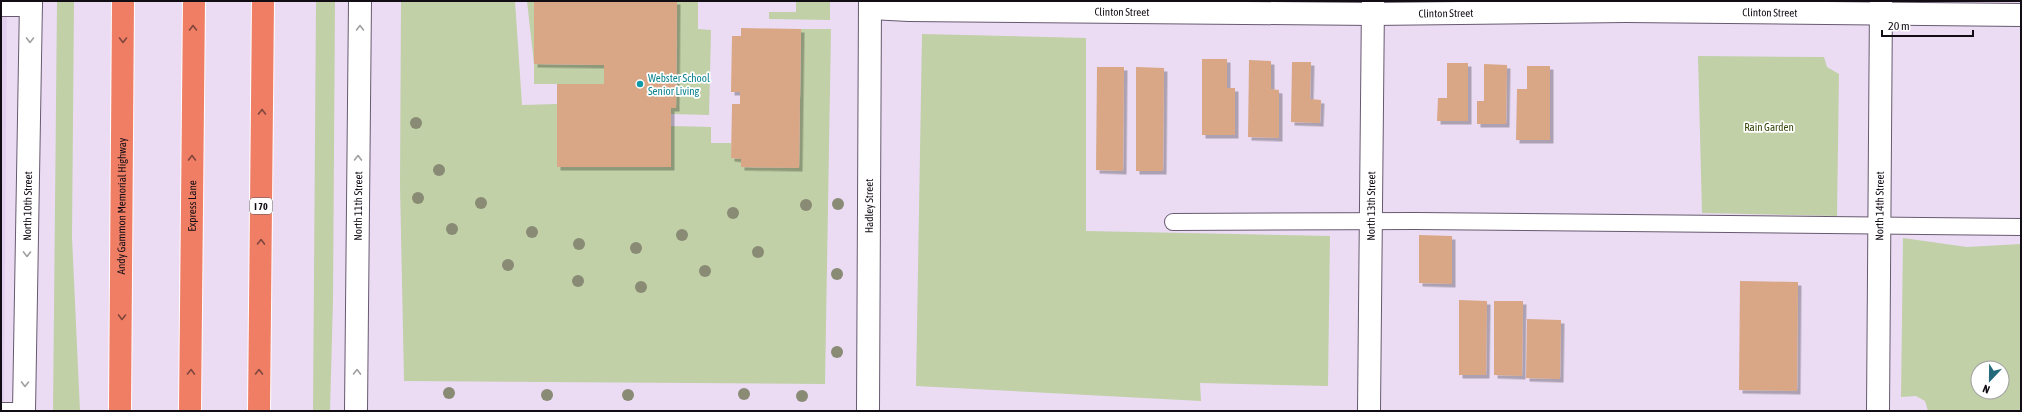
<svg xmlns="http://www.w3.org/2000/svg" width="2022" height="412" font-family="'Asap Condensed',sans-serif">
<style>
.built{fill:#e3d0ee}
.green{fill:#c1d0a7;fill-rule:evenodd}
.building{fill:#d9a785;filter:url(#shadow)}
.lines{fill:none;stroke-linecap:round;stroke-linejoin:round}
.service-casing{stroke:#675a6f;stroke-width:18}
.minor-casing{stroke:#675a6f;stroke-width:24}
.tertiary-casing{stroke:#675a6f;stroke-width:24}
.motorway-casing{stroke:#fff;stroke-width:24}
.service{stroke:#fff;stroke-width:16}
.minor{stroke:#fff;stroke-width:22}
.tertiary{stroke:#fff;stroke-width:22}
.motorway{stroke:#ef7e65;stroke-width:22}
.tree{fill:#898b75}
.oneway{stroke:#80463d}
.oneway2{stroke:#a09ea1}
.culture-dot{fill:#0f9aa8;stroke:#fff;stroke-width:1.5}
.labels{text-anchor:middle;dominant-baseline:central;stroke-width:3.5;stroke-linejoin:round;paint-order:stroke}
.shield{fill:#fff;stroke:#59565b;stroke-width:1}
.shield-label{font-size:10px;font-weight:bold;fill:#120d15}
.street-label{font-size:11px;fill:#120d15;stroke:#fff}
.culture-label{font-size:11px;fill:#0d838f;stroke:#fff;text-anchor:start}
.park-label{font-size:11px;fill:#38480d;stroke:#fff}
</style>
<defs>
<filter id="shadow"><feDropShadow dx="3.5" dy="3.5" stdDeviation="0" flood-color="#0004"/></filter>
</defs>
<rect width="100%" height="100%" fill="#ebdcf4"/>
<path class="built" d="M1,1H7L4,411H1Z"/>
<path class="green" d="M57,1H74L72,237L80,411H53Z
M316,1H335L333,299L330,411H313Z
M401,1H515L522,105L557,104V167H671V126L711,127V143H731V158L741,159V167L799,168L801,29H831L825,384L404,381L400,185Z
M527,1H534V64L604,65V84H534V64Z
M677,1H698V29L711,30L709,115L671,114V108L676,107Z
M796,1H830V20L769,19V12H796Z
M922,34L1086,38V231L1330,236L1328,386L1200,383L1201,401L916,386Z
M1698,56L1824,57L1827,67L1839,74L1837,216L1702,213Z
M1903,238L1967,247L2021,244V411H1928L1925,401L1916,396L1901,397ZM1978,368H2002V392H1978Z"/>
<path class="building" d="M534,1H677L676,108H671V167H557V84H604V65L534,64Z
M741,28L801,29L799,168L741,167V159L731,158L732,104H740V92H731L732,36H741Z
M1202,59H1227V88H1235V135H1202Z
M1249,60L1271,61V89L1279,90V138L1248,137Z
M1292,62H1311L1310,99L1321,100L1320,123L1291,122Z
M1447,63H1468V121H1437L1438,98H1447Z
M1484,64L1507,65L1506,124H1477V101H1484Z
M1527,66H1550V140H1516L1517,89H1527Z
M1097,67H1124L1123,171L1096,170Z
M1136,67L1164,68L1163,171H1136Z
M1419,235L1452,236V284L1419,283Z
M1740,281L1798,282L1797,391L1739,390Z
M1459,300L1487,301L1486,375H1459Z
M1494,301H1523L1522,376L1494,375Z
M1527,319L1561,320L1560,379L1526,378Z"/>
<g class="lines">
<g class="service-casing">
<path id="service" d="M1173,222L1416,221L2021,227
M1,411H24"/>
</g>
<g class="minor-casing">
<g id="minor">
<path d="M1,5H31"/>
<path id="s1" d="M870,8L909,10L1373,14L1626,11L2021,15"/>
<path id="s2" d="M356,411L360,1"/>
<path id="s3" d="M868,411L870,1"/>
<path id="s4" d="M1878,411L1881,1"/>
</g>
</g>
<g class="tertiary-casing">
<g id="tertiary">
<path id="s5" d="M24,411L31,1"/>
<path id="s6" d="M1369,411L1373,1"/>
</g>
</g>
<g class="motorway-casing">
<g id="motorway">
<path id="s7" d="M120,411L123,1"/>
<path id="s8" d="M190,411L194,1"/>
<path d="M259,411L263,1"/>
</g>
</g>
<use href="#service" class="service"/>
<use href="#minor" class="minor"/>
<use href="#tertiary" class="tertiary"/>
<use href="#motorway" class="motorway"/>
</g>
<g class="tree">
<circle cx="416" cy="123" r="6"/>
<circle cx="439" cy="170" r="6"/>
<circle cx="418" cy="198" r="6"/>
<circle cx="481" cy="203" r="6"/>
<circle cx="838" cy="204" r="6"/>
<circle cx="806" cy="205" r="6"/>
<circle cx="733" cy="213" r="6"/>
<circle cx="452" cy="229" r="6"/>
<circle cx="532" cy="232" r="6"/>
<circle cx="682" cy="235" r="6"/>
<circle cx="579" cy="244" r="6"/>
<circle cx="636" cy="248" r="6"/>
<circle cx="758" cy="252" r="6"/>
<circle cx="508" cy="265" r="6"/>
<circle cx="705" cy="271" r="6"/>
<circle cx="837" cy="274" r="6"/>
<circle cx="578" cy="281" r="6"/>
<circle cx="641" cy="287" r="6"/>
<circle cx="837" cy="352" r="6"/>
<circle cx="449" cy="393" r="6"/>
<circle cx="744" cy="394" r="6"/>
<circle cx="547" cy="395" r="6"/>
<circle cx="628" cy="395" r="6"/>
<circle cx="802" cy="396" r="6"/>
</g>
<defs><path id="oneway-chevron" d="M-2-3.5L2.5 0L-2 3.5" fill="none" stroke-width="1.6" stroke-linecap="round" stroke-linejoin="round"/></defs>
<g class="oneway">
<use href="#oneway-chevron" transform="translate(193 28) rotate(-90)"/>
<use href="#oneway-chevron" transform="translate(123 40) rotate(90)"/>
<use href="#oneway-chevron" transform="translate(262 112) rotate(-90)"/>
<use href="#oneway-chevron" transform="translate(192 158) rotate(-90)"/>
<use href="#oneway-chevron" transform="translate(261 242) rotate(-89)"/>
<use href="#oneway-chevron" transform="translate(122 317) rotate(91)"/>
<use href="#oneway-chevron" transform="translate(191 372) rotate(-89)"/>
<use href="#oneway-chevron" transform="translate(259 372) rotate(-89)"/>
</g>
<g class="oneway2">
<use href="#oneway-chevron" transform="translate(360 28) rotate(-90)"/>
<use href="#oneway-chevron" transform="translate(30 40) rotate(91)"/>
<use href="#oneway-chevron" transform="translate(358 158) rotate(-89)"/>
<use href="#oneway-chevron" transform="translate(27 254) rotate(91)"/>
<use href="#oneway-chevron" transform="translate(357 372) rotate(-89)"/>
<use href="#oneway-chevron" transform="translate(25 384) rotate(91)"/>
</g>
<circle class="culture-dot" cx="640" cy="84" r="4"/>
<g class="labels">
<rect class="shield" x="250" y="198" width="22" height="16" rx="3"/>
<g class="shield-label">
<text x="261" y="206">I 70</text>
</g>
<g class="street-label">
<text stroke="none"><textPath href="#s1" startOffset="252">Clinton Street</textPath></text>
<text stroke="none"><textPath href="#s1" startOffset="576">Clinton Street</textPath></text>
<text stroke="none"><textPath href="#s1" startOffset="900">Clinton Street</textPath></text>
<text stroke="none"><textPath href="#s5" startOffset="205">North 10th Street</textPath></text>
<text stroke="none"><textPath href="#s7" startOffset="205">Andy Gammon Memorial Highway</textPath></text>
<text stroke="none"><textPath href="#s8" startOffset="205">Express Lane</textPath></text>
<text stroke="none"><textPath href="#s2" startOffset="205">North 11th Street</textPath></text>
<text stroke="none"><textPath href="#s3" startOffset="205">Hadley Street</textPath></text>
<text stroke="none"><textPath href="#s6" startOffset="205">North 13th Street</textPath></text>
<text stroke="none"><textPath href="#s4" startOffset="205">North 14th Street</textPath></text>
</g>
<g class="culture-label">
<text x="648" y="78">Webster School<tspan x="648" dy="13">Senior Living</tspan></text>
</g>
<g class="park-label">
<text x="1769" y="127">Rain Garden</text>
</g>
</g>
<rect width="2022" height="412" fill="none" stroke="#120d15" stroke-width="4"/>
<g transform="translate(1990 380) rotate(202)"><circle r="19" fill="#ffffff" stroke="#a09ea1"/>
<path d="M0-3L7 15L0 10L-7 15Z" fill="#246979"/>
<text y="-6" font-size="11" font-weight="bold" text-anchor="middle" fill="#120d15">N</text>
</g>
<path d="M1882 30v6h91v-6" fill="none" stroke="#120d15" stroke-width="2"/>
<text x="1888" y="30" font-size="12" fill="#120d15" stroke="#ffffff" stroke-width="3" paint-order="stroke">20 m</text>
</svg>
